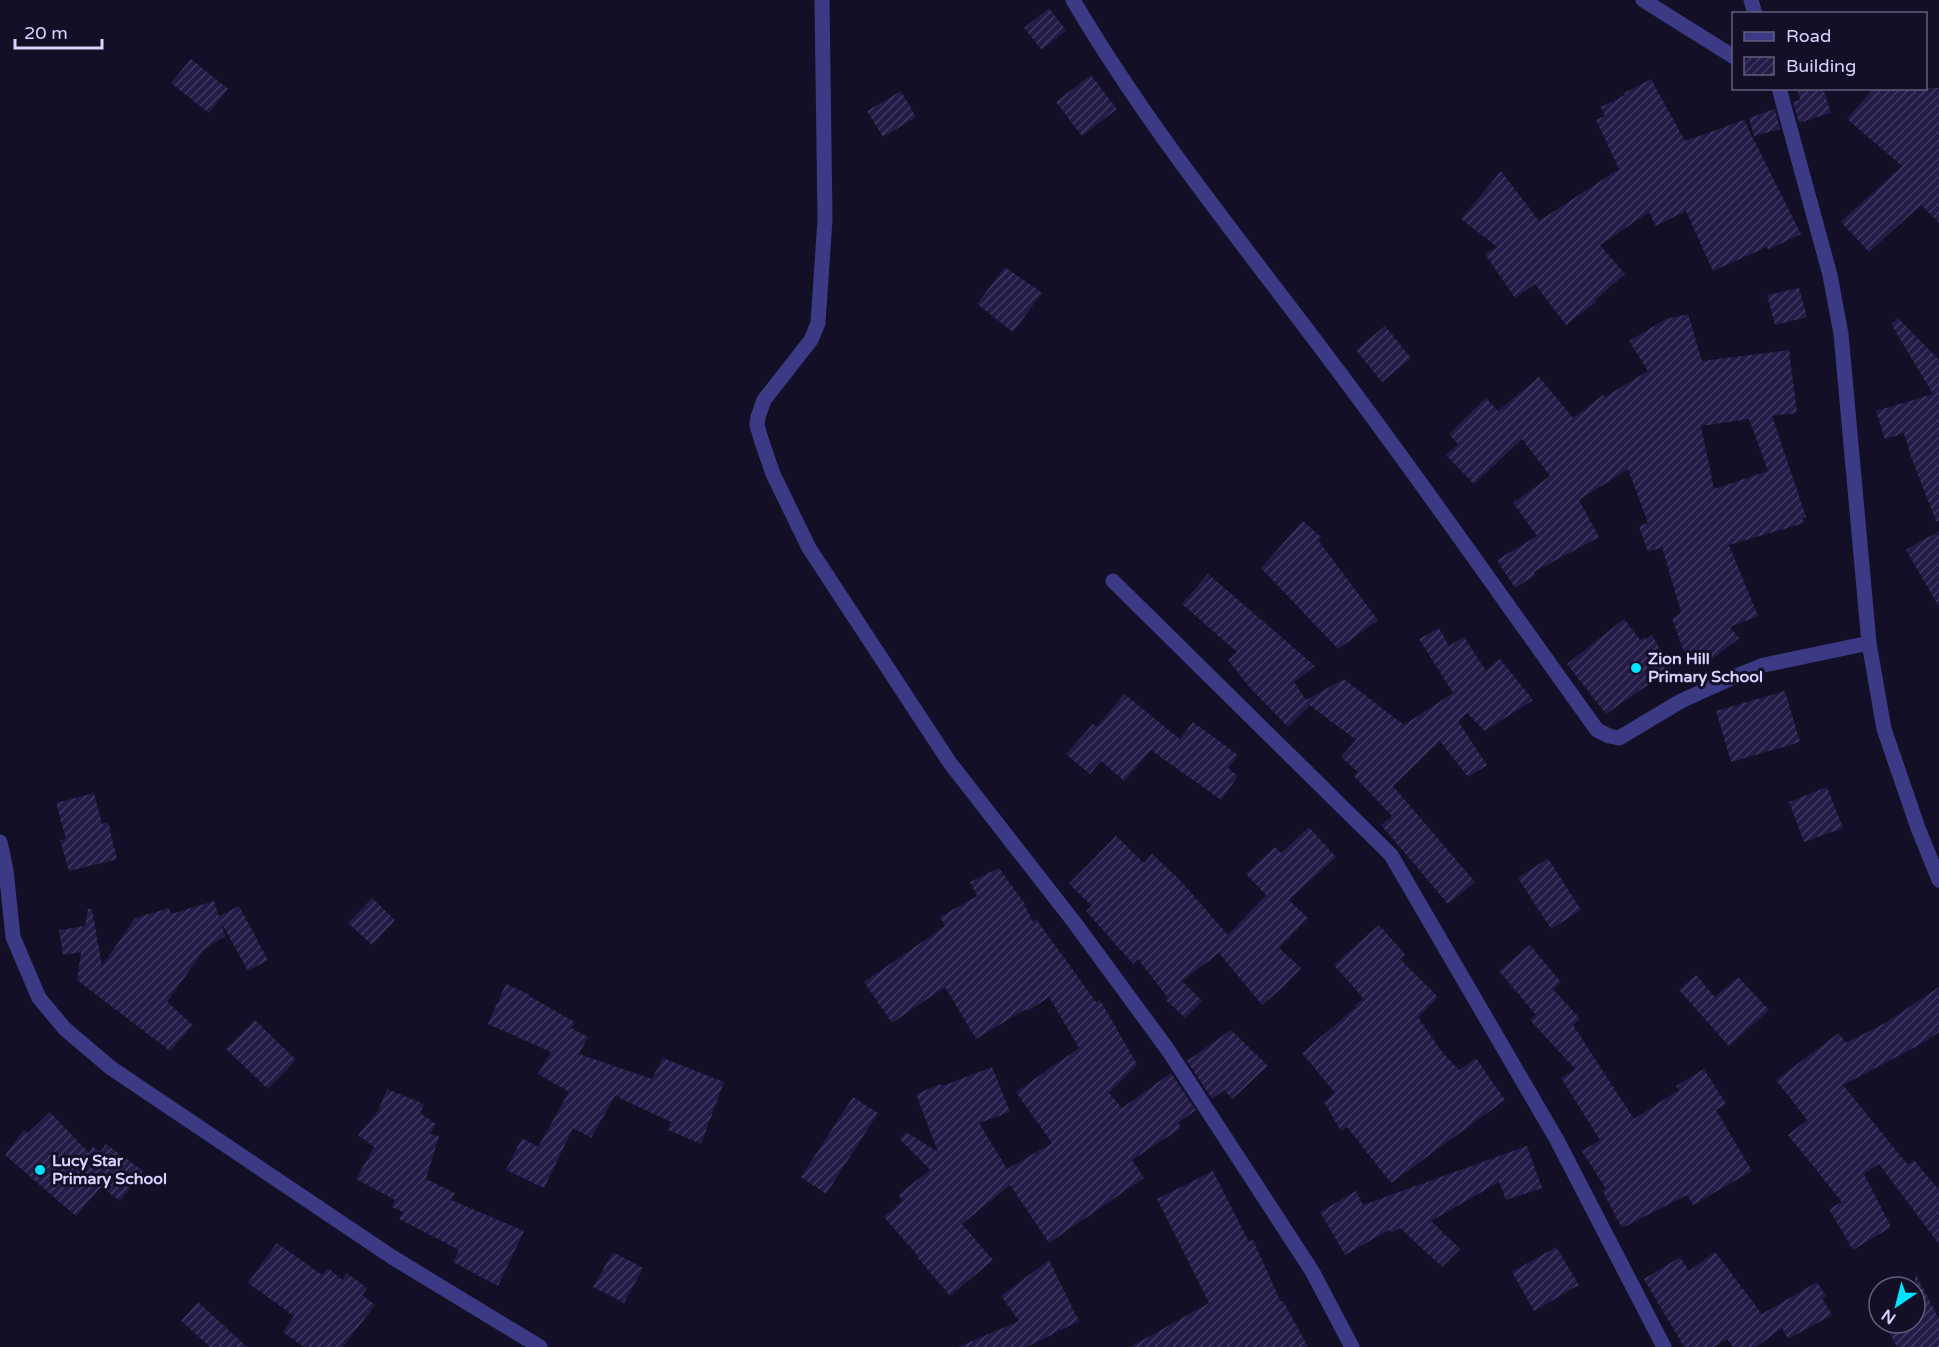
<svg xmlns="http://www.w3.org/2000/svg" width="1939" height="1347" font-family="'Varela Round',sans-serif">
<style>
.building{fill:url(#building-hatch);fill-rule:evenodd}
.lines{fill:none;stroke-linecap:round;stroke-linejoin:round}
.minor{stroke:#3d3a85;stroke-width:15}
.poi-dot{fill:#00e5ff;stroke:#130f26;stroke-width:2}
.labels{text-anchor:middle;dominant-baseline:central;stroke-width:6;stroke-linejoin:round;paint-order:stroke}
.poi-label{font-size:16px;font-weight:bold;fill:#d9d4ff;stroke:#130f26;text-anchor:start}
</style>
<defs>
<pattern id="building-hatch" width="6" height="6" patternUnits="userSpaceOnUse" patternTransform="scale(1.5)"><rect width="6" height="6" fill="#241b47"/><path d="M-1 1l2-2M0 6l6-6M5 7l2-2" fill="none" stroke="#433b63"/></pattern>
</defs>
<rect width="100%" height="100%" fill="#130f26"/>
<path class="building" d="M1049,8L1066,30L1042,50L1024,28Z
M191,59L228,89L209,113L171,83Z
M1091,75L1117,109L1082,136L1056,102Z
M1651,79L1685,141L1744,120L1801,234L1768,250L1767,247L1713,271L1686,211L1656,226L1649,212L1600,245L1625,274L1595,300L1596,302L1566,325L1535,284L1515,298L1485,254L1497,247L1461,219L1501,171L1539,221L1619,169L1596,120L1605,116L1601,107L1625,95L1624,93Z
M1797,88H1823L1831,113L1799,123L1793,102L1800,100Z
M1874,88H1939V223L1921,205L1869,252L1841,222L1902,166L1847,119Z
M901,91L916,117L883,137L867,111Z
M1775,109L1780,129L1754,136L1749,118Z
M1005,267L1042,293L1013,332L977,304Z
M1799,288L1807,317L1775,325L1767,295Z
M1688,314L1702,361L1789,350L1797,413L1772,416L1806,517L1802,518L1804,523L1729,545L1758,616L1730,627L1739,638L1711,660L1705,653L1689,665L1672,619L1681,612L1662,547L1648,552L1639,526L1648,523L1628,469L1579,500L1599,537L1534,572L1535,575L1515,588L1497,560L1537,536L1513,503L1550,476L1522,439L1474,484L1446,455L1458,444L1449,434L1486,398L1498,411L1539,377L1573,418L1603,395L1605,397L1648,371L1629,341L1666,319ZM1749,419L1768,471L1714,489L1701,426Z
M1898,318L1939,360V521H1936L1911,457L1904,433L1885,439L1876,411L1933,394L1891,324Z
M1385,326L1411,358L1382,382L1356,350Z
M1303,521L1321,537L1318,540L1378,620L1338,649L1261,568Z
M1939,531V607L1906,550Z
M1208,574L1315,666L1294,682L1306,700L1344,679L1404,725L1453,693L1419,639L1439,628L1449,646L1464,637L1486,671L1500,659L1533,700L1485,731L1467,713L1458,721L1487,765L1468,777L1440,741L1393,786L1475,882L1448,904L1381,825L1392,816L1354,776L1358,772L1341,757L1356,740L1308,704L1309,706L1288,727L1252,690L1228,660L1237,652L1182,604Z
M1624,619L1640,640L1644,637L1646,640L1652,635L1671,669L1606,714L1567,664Z
M1785,691L1800,742L1731,762L1716,711Z
M1124,694L1180,739L1193,722L1238,755L1228,768L1238,776L1221,800L1151,750L1124,781L1101,761L1090,774L1066,754L1093,724L1097,727Z
M1827,787L1843,828L1804,842L1789,802Z
M94,793L102,824L108,822L117,859L69,871L60,840L66,839L56,803Z
M1309,827L1336,857L1289,900L1308,918L1279,948L1301,968L1283,987L1262,1005L1219,953L1182,981L1202,1001L1185,1018L1166,1000L1168,998L1138,959L1133,964L1086,911L1092,906L1069,884L1116,836L1144,863L1152,854L1179,879L1228,935L1266,895L1246,874L1275,847L1281,853Z
M1548,858L1581,910L1551,929L1518,878Z
M999,868L1024,903L1033,922L1036,919L1096,1002L1100,1000L1137,1064L1109,1093L1122,1108L1171,1073L1196,1110L1178,1123L1181,1128L1132,1160L1144,1178L1049,1243L1010,1185L962,1224L993,1260L950,1296L917,1257L918,1256L884,1217L903,1200L898,1195L930,1170L900,1139L906,1132L938,1152L916,1094L941,1084L942,1086L992,1067L1010,1112L979,1123L1007,1169L1052,1143L1016,1092L1079,1048L1049,997L1028,1011L1026,1009L976,1039L945,987L892,1023L864,982L945,926L940,917L977,896L970,882Z
M372,898L395,920L372,945L348,923Z
M214,901L219,916L239,906L268,960L248,971L221,922L225,936L203,951L167,1002L193,1025L170,1051L77,980L81,952L63,955L59,930L85,926L88,909H92L102,966L135,918L169,908L171,914Z
M1379,925L1405,954L1400,959L1438,997L1418,1017L1442,1052L1459,1070L1476,1058L1505,1100L1391,1183L1347,1127L1341,1131L1324,1102L1335,1093L1302,1053L1356,1007L1355,1005L1364,999L1334,965Z
M1530,945L1561,982L1553,989L1580,1019L1573,1025L1634,1119L1679,1090L1676,1086L1704,1069L1726,1104L1716,1110L1752,1171L1693,1205L1687,1195L1622,1228L1602,1190L1606,1189L1582,1151L1600,1140L1561,1078L1575,1069L1530,1020L1536,1015L1499,971Z
M1696,975L1715,997L1738,977L1769,1010L1729,1046L1679,990Z
M506,984L530,995L529,996L575,1022L571,1028L588,1037L579,1054L652,1079L663,1058L724,1082L701,1144L668,1130L671,1122L615,1096L591,1138L573,1128L544,1188L506,1170L522,1138L538,1147L569,1092L538,1074L551,1052L488,1024Z
M1939,987V1032L1921,1044L1843,1085L1908,1165L1914,1160L1939,1190V1244L1879,1164L1864,1174L1891,1227L1853,1250L1829,1209L1842,1202L1788,1135L1807,1120L1776,1080L1839,1033L1846,1043L1887,1022Z
M255,1020L296,1060L268,1089L226,1049Z
M1231,1030L1268,1066L1232,1099L1224,1090L1212,1099L1187,1061Z
M387,1089L424,1104L420,1113L436,1124L430,1134L439,1136L426,1179L455,1193L451,1200L524,1231L498,1286L453,1262L459,1250L399,1219L403,1212L392,1207L395,1200L356,1179L374,1147L358,1135L378,1111Z
M853,1097L878,1113L826,1194L801,1177Z
M50,1112L89,1153L93,1147L100,1152L106,1144L143,1171L120,1201L101,1187L76,1216L5,1155L24,1130L28,1133Z
M1527,1146L1542,1188L1506,1200L1499,1182L1431,1221L1460,1249L1442,1267L1400,1228L1392,1233L1389,1230L1345,1255L1320,1212L1356,1191L1363,1205Z
M1213,1171L1249,1242L1253,1240L1281,1302L1283,1301L1308,1347H1130L1209,1303L1157,1199Z
M277,1243L322,1275L328,1268L342,1280L347,1273L367,1288L362,1295L375,1305L343,1347H304L283,1332L294,1316L248,1283Z
M1556,1247L1579,1285L1534,1311L1512,1272Z
M613,1252L643,1268L624,1303L593,1287Z
M1715,1252L1762,1314L1817,1282L1826,1296L1822,1298L1832,1315L1788,1339L1782,1328L1756,1347H1733L1727,1339L1714,1347H1684L1644,1279L1680,1257L1689,1271Z
M1049,1260L1079,1321L1027,1347H958L1019,1321L1001,1296Z
M1915,1273L1939,1319V1347H1897L1884,1323H1915Z
M198,1302L247,1347H210L181,1321Z"/>
<g class="lines">
<path class="minor" d="M822,0L825,220L818,323L811,340L764,400L758,417L757,425L761,439L773,474L809,548L950,763L1074,922L1168,1050L1312,1271L1352,1347
M1073,0C1151,133 1250,252 1342,376C1429,492 1512,612 1597,730L1609,736L1619,738L1681,701L1734,677L1764,665L1869,643L1884,729L1918,828L1939,880
M1643,0L1734,57
M1751,0L1755,14
M1779,88L1830,275L1841,334L1869,643
M1113,581L1391,855L1557,1140L1664,1347
M0,842L6,870L13,937L39,998L65,1029L111,1068L392,1257L540,1347"/>
</g>
<g class="poi-dot">
<circle cx="1636" cy="668" r="6"/>
<circle cx="40" cy="1170" r="6"/>
</g>
<g class="labels">
<g class="poi-label">
<text x="1648" y="659">Zion Hill<tspan x="1648" dy="18">Primary School</tspan></text>
<text x="52" y="1161">Lucy Star<tspan x="52" dy="18">Primary School</tspan></text>
</g>
</g>
<rect x="1732" y="12" width="195" height="78" fill="#130f26" stroke="#625e7d" stroke-width="1.5"/>
<rect x="1744" y="32" width="30" height="9" fill="#3d3a85" stroke="#625e7d" stroke-width="1.5"/>
<text x="1786" y="42" font-size="18" fill="#d9d4ff">Road</text>
<rect x="1744" y="57" width="30" height="18" fill="url(#building-hatch)" stroke="#625e7d" stroke-width="1.5"/>
<text x="1786" y="72" font-size="18" fill="#d9d4ff">Building</text>
<g transform="translate(1897 1305) rotate(215)"><circle r="28" fill="#130f26" stroke="#625e7d" stroke-width="1.5"/>
<path d="M0-4.5L10 22L0 15L-10 22Z" fill="#00e5ff"/>
<text y="-9" font-size="16" font-weight="bold" text-anchor="middle" fill="#d9d4ff">N</text>
</g>
<path d="M15 39v9h87v-9" fill="none" stroke="#d9d4ff" stroke-width="3"/>
<text x="24" y="39" font-size="18" fill="#d9d4ff" stroke="#130f26" stroke-width="4.5" paint-order="stroke">20 m</text>
</svg>
